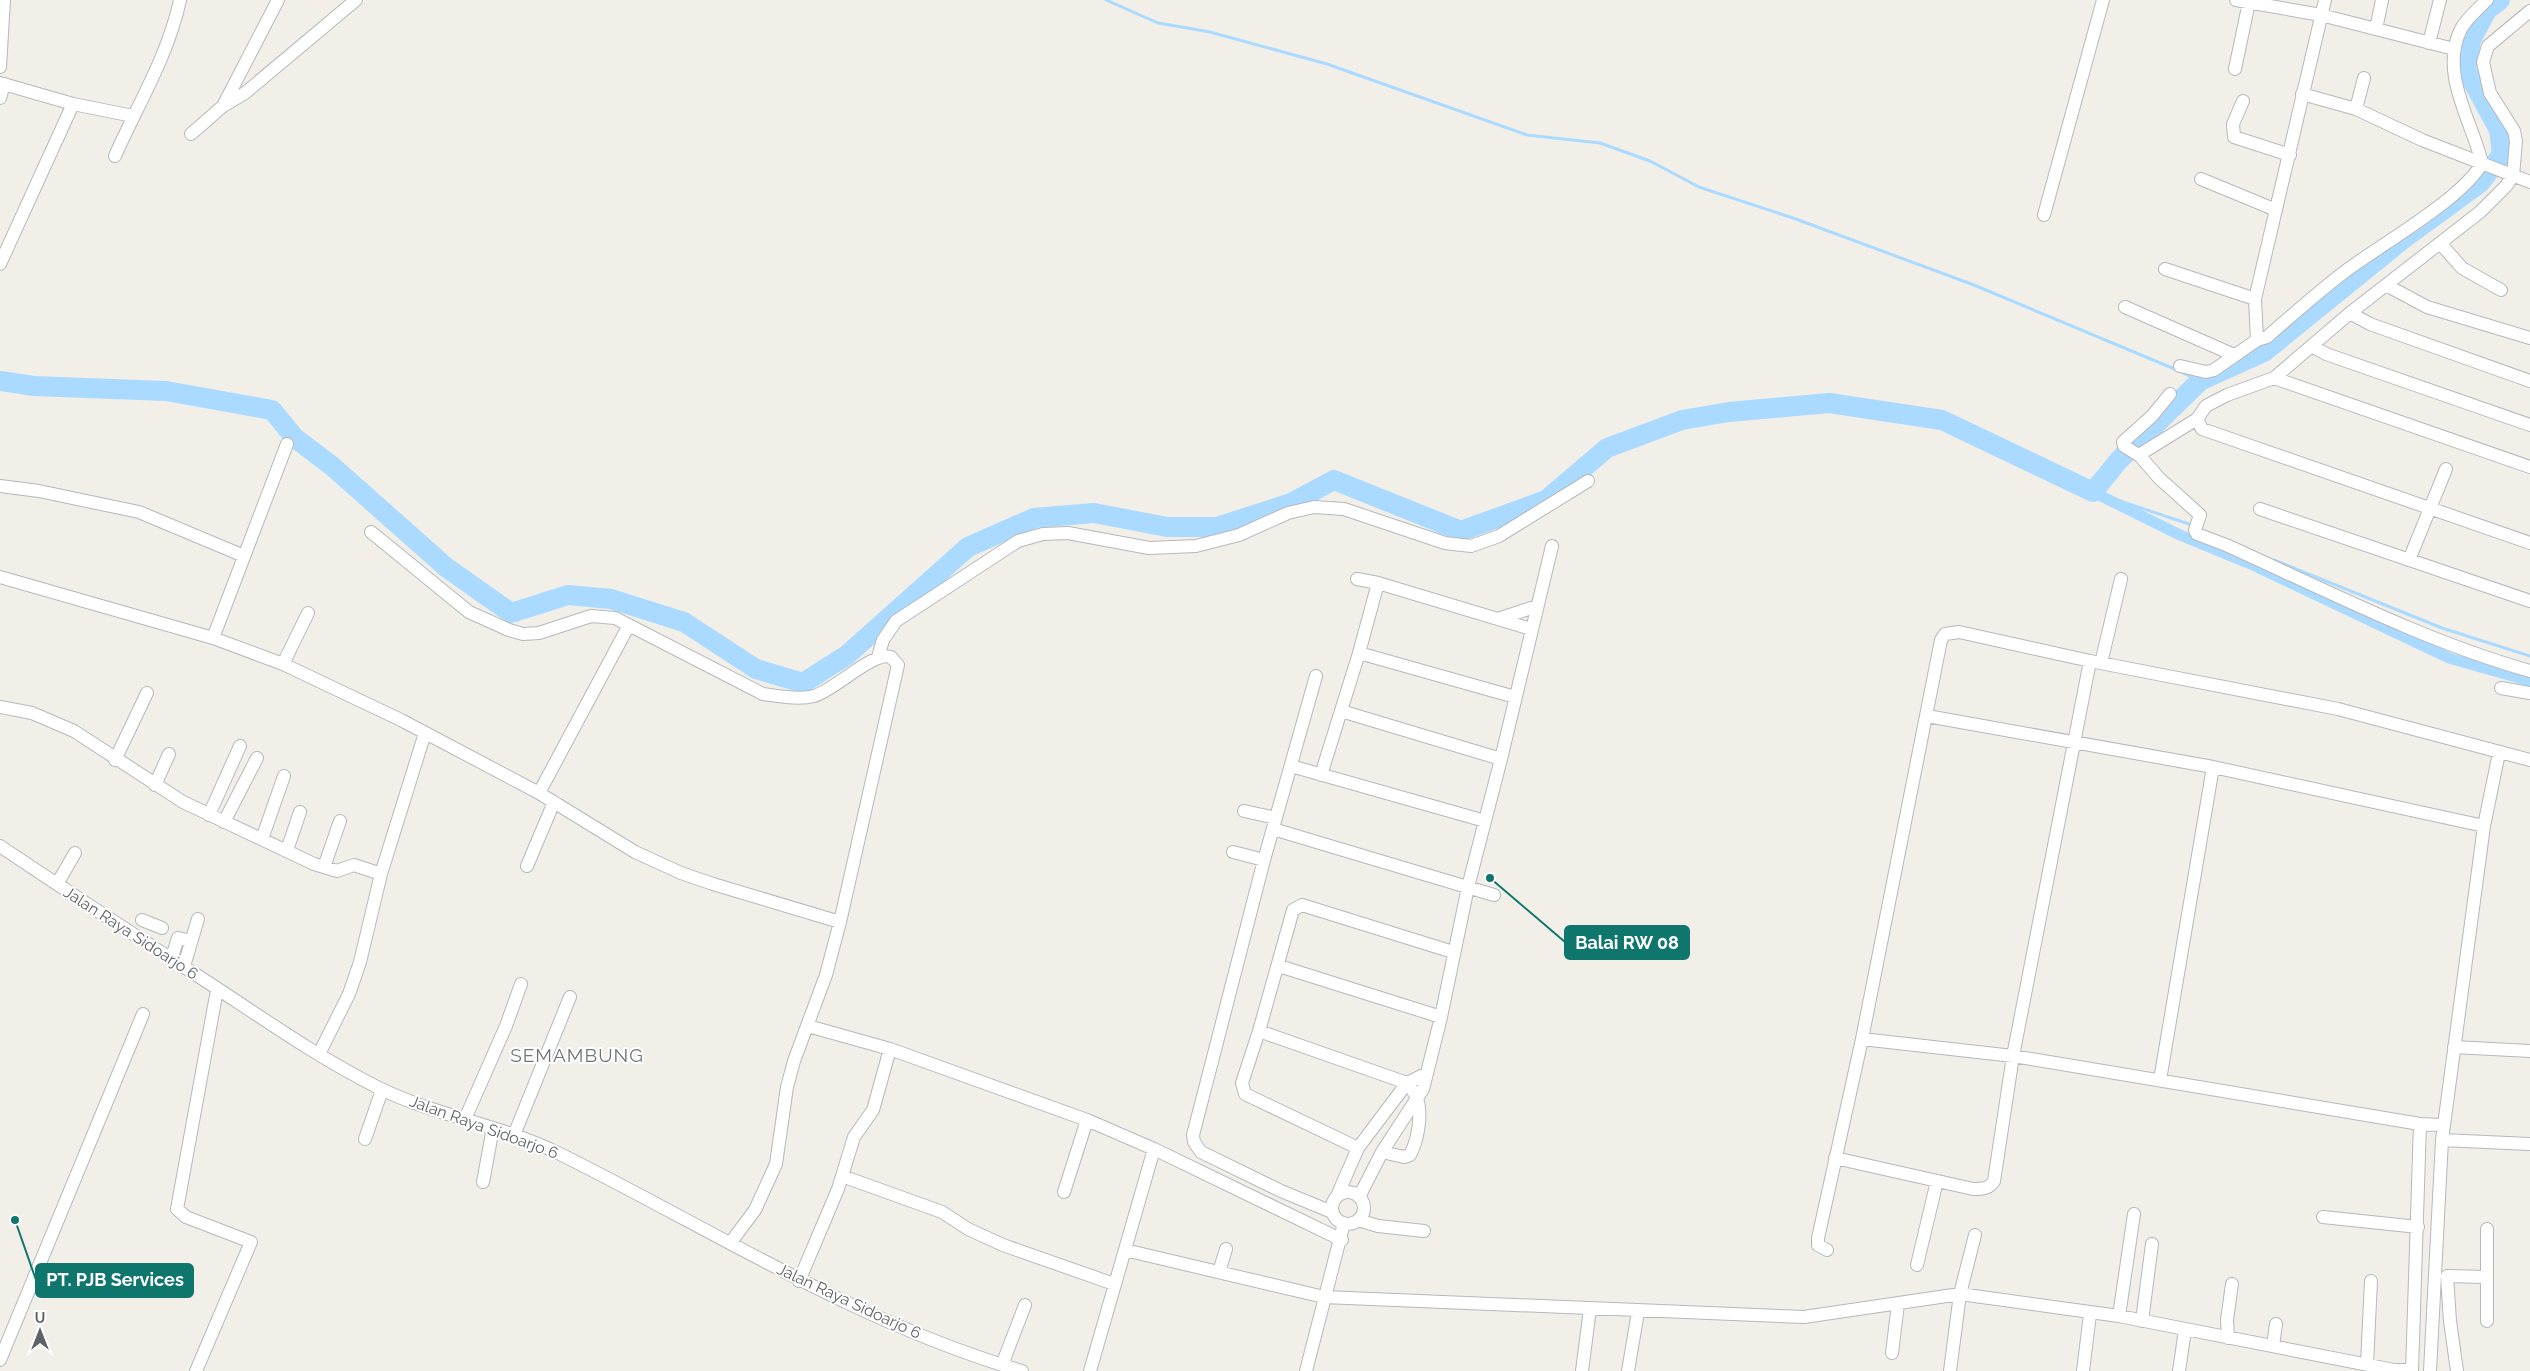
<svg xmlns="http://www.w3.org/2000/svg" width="2530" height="1371" font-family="Raleway,sans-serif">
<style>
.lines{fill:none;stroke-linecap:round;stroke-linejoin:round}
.stream{stroke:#aadaff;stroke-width:3}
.canal{stroke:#aadaff;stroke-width:11}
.river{stroke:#aadaff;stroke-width:20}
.minor-casing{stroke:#b5b8bc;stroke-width:14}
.minor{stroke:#fff;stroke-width:12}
.labels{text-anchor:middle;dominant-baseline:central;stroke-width:4;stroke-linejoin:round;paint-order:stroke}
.street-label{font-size:16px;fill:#5f6368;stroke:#fff}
.quarter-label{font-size:19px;letter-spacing:1px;fill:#70757a;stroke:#fff}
.leader{fill:none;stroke:#0f766e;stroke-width:2}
.callout-dot{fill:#0f766e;stroke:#fff;stroke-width:2}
.callout{fill:#0f766e;stroke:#0f766e;stroke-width:2}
.callout-label{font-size:18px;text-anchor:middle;font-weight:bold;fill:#fff}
</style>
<rect width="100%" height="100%" fill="#f1efe8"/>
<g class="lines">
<path class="stream" d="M1106,0L1158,23L1210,32L1327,64L1527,135L1600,143L1650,161L1699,187L1793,218L1974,285L2177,370
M2183,373L2200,381
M2093,492L2192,525
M2274,560L2442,628L2530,656"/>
<path class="canal" d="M2093,492L2180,535L2255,566L2449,658L2530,681"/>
<path class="river" d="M0,381L34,386L166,391L272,410L295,438L332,466L447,568L511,613L568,595L611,599L684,622L756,669L803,683L847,655L968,547L1034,518L1094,513L1167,527H1217L1291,503L1334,480L1461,531L1546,500L1607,448L1682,420L1729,412L1829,403L1942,420L2093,492L2119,460L2200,381L2264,352L2402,240L2480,183L2502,154L2499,130L2466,69L2471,40L2487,10L2500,0"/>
<g class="minor-casing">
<path id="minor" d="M2236,0L2321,15L2454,49
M2530,11L2488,46L2483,62L2490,93L2514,131L2516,141L2513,176L2506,186L2480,212L2350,313L2274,378L2227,395L2206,406L2197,419L2202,429L2530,543
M2376,29L2382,0
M2429,43L2440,0
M0,67L4,0
M2235,69L2249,2
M0,83L73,104L133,116
M2302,94L2356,109L2422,140L2530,182
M0,98L4,84
M2243,101L2233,124L2234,137L2290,155
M223,106L245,93L356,0
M2356,109L2364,78
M191,134L223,106L278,0
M115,156C138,104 168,56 180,0
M2201,179L2276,210
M2044,215L2103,0
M2440,243L2462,268L2501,290
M0,264L73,104
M2165,269L2255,299
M2386,285L2427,307L2530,338
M2125,307L2234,355
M2350,313L2370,324L2530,381
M2257,340L2255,299L2325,0
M2312,346L2326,354L2530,425
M2180,366L2206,372L2214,370L2257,340L2267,337C2292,315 2317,293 2343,273C2378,246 2463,199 2482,163C2472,121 2439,73 2461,29C2467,18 2478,9 2487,0
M2274,378L2530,467
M2197,419L2142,453L2140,456L2159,478L2200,515L2195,530L2197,534L2226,545C2326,590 2424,641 2530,671
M2140,456L2124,446L2123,442L2152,416L2170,394
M0,486L39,491L139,512L244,556
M2260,509L2530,601
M371,532L469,612L509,630L523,634L539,633L591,616L615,618L763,694C779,696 798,700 814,696C835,690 873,651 891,657L898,665L840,922L826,975L794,1061L787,1087L776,1164L755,1210L731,1242
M2409,560L2446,469
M0,577L213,638L283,664L401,720L539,793L635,852L681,873L713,884L840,922
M1357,579L1378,583L1531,629
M1498,619L1537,606
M213,638L287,444
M1359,653L1515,697
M878,657L883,640L896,621L1018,541L1043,534L1068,533L1149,548L1196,546L1239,535L1288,513L1314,507L1344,509L1445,543L1471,546L1499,536L1588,481
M2101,663L2121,579
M283,664L308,613
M1316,676L1264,860L1193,1135L1194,1142L1201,1152L1281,1191L1332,1212
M2501,688L2530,693
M0,707L32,713L74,731L183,802L314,864L337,871L354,865L381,874
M1341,711L1501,759
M1927,716L2213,767L2484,826
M2499,753L2484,826L2442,1140L2530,1144
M115,760L147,693
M1291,766L1485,821
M1321,775L1359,653L1378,583
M155,785L169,754
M539,793L629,625
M1244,811L1276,818
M209,815L240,746
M224,822L257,758
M1273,829L1494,895
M262,839L284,776
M0,846C61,887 122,927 184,967C249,1008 312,1055 381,1089C437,1116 500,1125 556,1152C710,1228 855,1322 1022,1371
M287,850L300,812
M1233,852L1264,860
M527,866L554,802
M324,867L340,821
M57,884L75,853
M142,920L162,928
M171,960L178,938L191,941
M184,966L198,919
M1279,966L1441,1017
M808,1026L890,1049L1087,1120L1154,1149L1342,1240
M1259,1031L1407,1083C1410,1087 1414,1092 1416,1096C1423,1112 1418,1140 1410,1155L1404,1157L1382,1152
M1862,1039L2013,1056L2420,1124L2443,1125
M2454,1047L2530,1051
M319,1054L349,994L360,962L381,874L425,733
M2160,1080L2213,767
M465,1119L506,1026L521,984
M514,1135L570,997
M365,1139L382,1090
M1358,1148L1245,1094L1242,1083L1259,1031L1293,910L1302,905L1453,952
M1835,1158L1973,1189C1982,1189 1989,1189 1994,1181L2013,1056L2090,661
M842,1176L942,1212L968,1229L1003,1245L1114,1284
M483,1182L493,1128
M1064,1192L1087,1120
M1332 1208a16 16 0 1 1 32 0a16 16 0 1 1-32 0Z
M1337,1196L1358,1148L1407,1083L1427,1073
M1359,1197L1382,1152L1423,1089L1441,1017L1468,887L1501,759L1552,546
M2323,1217L2418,1227
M1358,1220L1378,1226L1424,1231
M2487,1229V1321
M1125,1250L1324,1297L1804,1317L1960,1294L2119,1316L2394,1370H2412
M1827,1250L1818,1245V1238L1862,1039L1941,640L1945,634L1959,632L2090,661L2338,709L2530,760
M1917,1265L1937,1181
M1219,1272L1226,1249
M799,1281L838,1189L854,1137L873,1110L890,1049
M2119,1316L2134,1214
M2142,1321L2152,1244
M2228,1338L2227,1320L2232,1284
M2273,1346L2276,1324
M1892,1353L1898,1304
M0,1360L143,1014
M2367,1364L2371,1281
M1002,1365L1025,1305
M196,1371L251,1242L186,1217L177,1209L217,990
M1090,1371L1154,1149
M1306,1371L1344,1223
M1582,1371L1590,1309
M1628,1371L1638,1312
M1950,1371L1960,1294L1975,1235
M2083,1371L2090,1314
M2179,1371L2185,1330
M2412,1371L2420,1124
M2430,1371L2442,1140
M2457,1371L2450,1321L2447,1276L2486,1277"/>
</g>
<use href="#minor" class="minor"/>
</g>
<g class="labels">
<g class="street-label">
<text transform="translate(131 933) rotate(33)">Jalan Raya Sidoarjo 6</text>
<text transform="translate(484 1127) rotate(20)">Jalan Raya Sidoarjo 6</text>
<text transform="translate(849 1301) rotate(25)">Jalan Raya Sidoarjo 6</text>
</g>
<g class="quarter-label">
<text x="577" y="1055">SEMAMBUNG</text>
</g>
</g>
<path class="leader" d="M1490 878L1565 942M15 1220L36 1280"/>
<g class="callout-dot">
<circle cx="1490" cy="878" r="5"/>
<circle cx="15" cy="1220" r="5"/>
</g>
<g class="callout">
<rect x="1565" y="926" width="124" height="33" rx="5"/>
<rect x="36" y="1264" width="157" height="33" rx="5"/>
</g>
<g class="callout-label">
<text x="1627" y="949">Balai RW 08</text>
<text x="115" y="1286">PT. PJB Services</text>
</g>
<g transform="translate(40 1331)" stroke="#ffffff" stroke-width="4" paint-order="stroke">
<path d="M0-4L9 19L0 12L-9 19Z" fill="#5f6368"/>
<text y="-8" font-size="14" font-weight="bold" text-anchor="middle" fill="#5f6368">U</text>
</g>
</svg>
